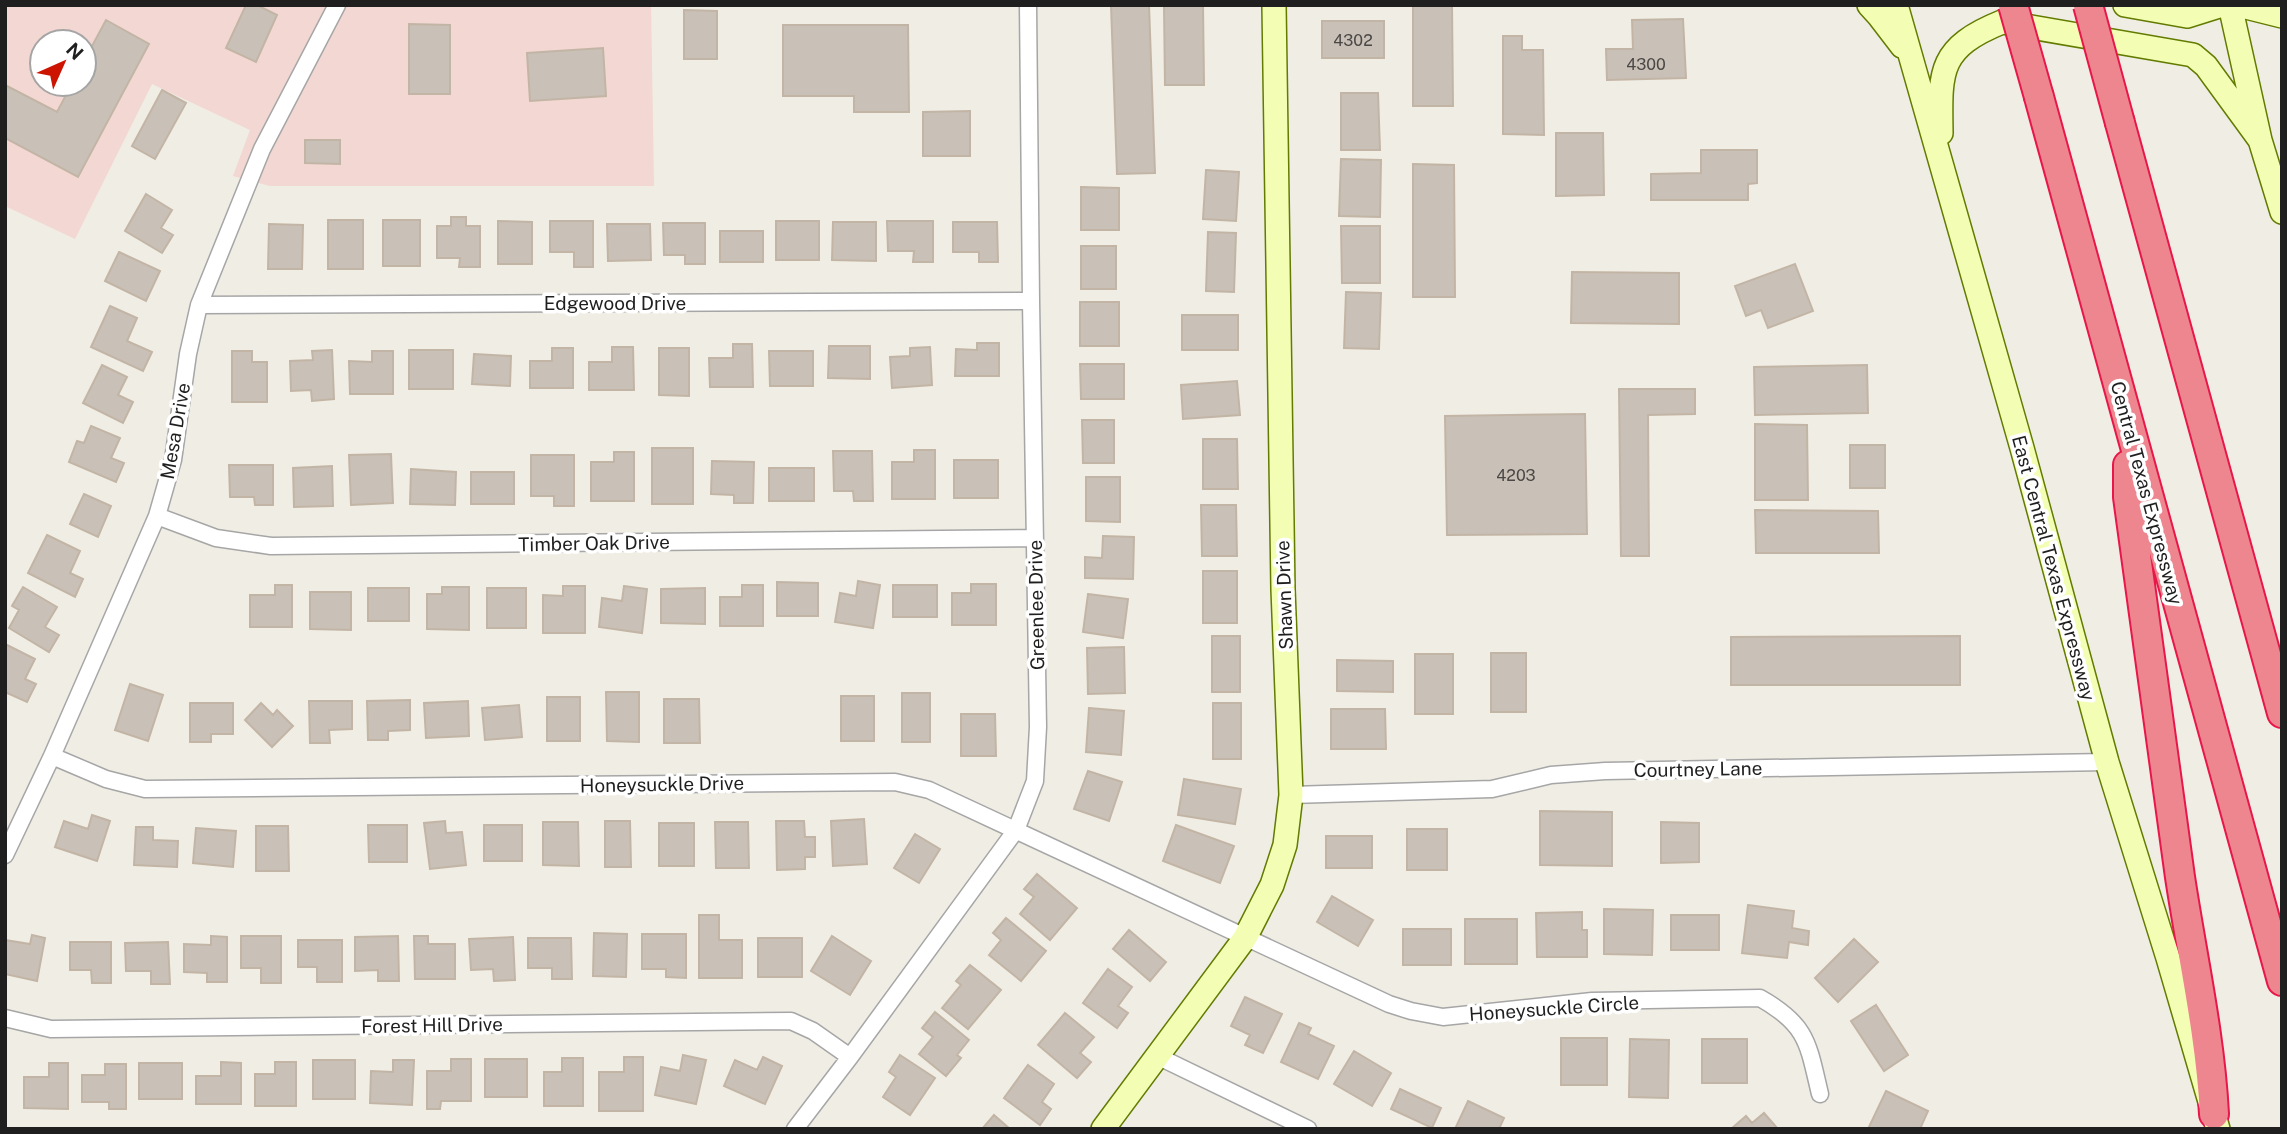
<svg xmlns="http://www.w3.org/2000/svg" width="2287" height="1134" font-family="'Public Sans',sans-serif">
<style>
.commercial{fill:#f2d7d2;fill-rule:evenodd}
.building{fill:#c9c0b7;stroke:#c3b5a5;stroke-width:2}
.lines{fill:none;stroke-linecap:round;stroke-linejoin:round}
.street-casing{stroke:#a6a6a6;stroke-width:19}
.secondary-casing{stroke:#627b00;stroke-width:26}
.highway-casing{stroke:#e8174a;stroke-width:32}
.street{stroke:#fff;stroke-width:16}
.secondary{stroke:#f3feb4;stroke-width:23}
.highway{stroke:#ed868f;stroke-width:28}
.highway-bridge-casing{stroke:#e8174a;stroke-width:32;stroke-linecap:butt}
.highway-bridge{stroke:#ed868f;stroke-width:28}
.labels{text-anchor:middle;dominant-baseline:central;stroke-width:7;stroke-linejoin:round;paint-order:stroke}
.number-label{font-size:16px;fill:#4a4745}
.street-label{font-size:19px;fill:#1f1f1f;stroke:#fff}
</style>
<rect width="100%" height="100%" fill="#f0ede4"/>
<path class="commercial" d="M5,5H651L654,186H270L233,176L250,130L152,84L75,239L5,206ZM42,42H84V84H42Z"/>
<path class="building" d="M246,5H257L277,15L256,62L226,48Z
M1111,5H1149L1155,173L1117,174Z
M1164,5H1203L1204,85H1165Z
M1413,5H1452L1453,106H1413Z
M684,10L717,11V59H684Z
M1683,19L1686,78L1607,80L1606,49H1633L1632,20Z
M106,20L149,44L78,177L5,138V85L57,112L72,84H84V61Z
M1322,21H1384V58H1322Z
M409,24L450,25V94H409Z
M783,25H908L909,112H854V96H783Z
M1503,36H1522V50H1543L1544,135L1503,134Z
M603,48L606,96L530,101L527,53Z
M162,90L186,103L155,159L132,146Z
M1341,93H1378L1380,150H1341Z
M970,111V156H923V112Z
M1556,133H1603L1604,195L1556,196Z
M305,140H340V164L305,163Z
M1701,150H1757V183L1748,184V200H1651V174L1701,173Z
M1341,159L1381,160L1380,217L1339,216Z
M1413,164L1454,165L1455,297H1413Z
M1206,170L1239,172L1236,221L1203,219Z
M1081,187L1119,188V230H1081Z
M146,194L172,210L161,228L173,235L162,253L125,231Z
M451,217H466V226H480V267H459L460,258H437V226H451Z
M328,220H363V269H328Z
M383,220H420V266H383Z
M498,221L532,222V264H498Z
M550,221H593V267H574V252H550Z
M776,221H819V260H776Z
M887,221H933V262H913L914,251H888Z
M833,222H876V261L832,260Z
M953,222H997L998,262H979V252H953Z
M663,223H705V264H685V255H664Z
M269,224L303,225L302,269H268Z
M607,224H650L651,260L608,261Z
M1341,226H1380V283H1342Z
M720,231H763V262H720Z
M1208,232L1236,233L1234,292L1206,291Z
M1081,246H1116V289H1081Z
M119,252L160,271L146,301L105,281Z
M1795,264L1813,311L1768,328L1761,310L1746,316L1735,286Z
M1572,272L1679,273V324L1571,323Z
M1346,292L1381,293L1379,349L1344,348Z
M1080,302H1119V346H1080Z
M110,306L137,318L127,341L152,352L143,371L91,347Z
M1182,315H1238V350H1182Z
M977,343H999V376H955L956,349L977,350Z
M733,344H752L753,387H710L709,358H733Z
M829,346H870V379L828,378Z
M612,347H633L634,390H589V362H612Z
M930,347L932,385L892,388L890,357L910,356V348Z
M552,348H573V388H530V361H552Z
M659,348H689V396L659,395Z
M332,350L334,399L312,401L311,390L291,391L290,361L313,360L312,351Z
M409,350H453V389H409Z
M232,351H252V362H267V402H232Z
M372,351H393V394H350L349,361L372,362Z
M769,351H813V386H770Z
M474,354L511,356L510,386L472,384Z
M1080,364H1124V399H1081Z
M102,365L127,377L118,395L133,402L123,423L83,403Z
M1867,365L1868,413L1755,415L1754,367Z
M1237,381L1240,415L1183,419L1181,385Z
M1619,389H1695V414L1648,415L1649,556H1621Z
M1585,414L1587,534L1447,535L1445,416Z
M1082,420H1114V463H1083Z
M1755,424L1807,425L1808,500H1755Z
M91,426L120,438L111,458L124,463L116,482L69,462L77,441L84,443Z
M1203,439H1237L1238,489H1203Z
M1850,445H1885V488H1850Z
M652,448H693V504H652Z
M914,450H935V499H892V462H914Z
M833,451H872L873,501H854L853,491H834Z
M614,452H634V501H591V462H614Z
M391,454L393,503L351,505L349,455Z
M531,455H574V506H554V496H531Z
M954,460H998V498H954Z
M712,461L754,462L753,503H734V495L711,494Z
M229,465H273V505H255L254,497H230Z
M332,466L333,506L294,507L293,468Z
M769,468H814V501H769Z
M411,469L456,472L455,505L410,504Z
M471,472H514V504H471Z
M1086,477H1120V522L1086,521Z
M84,494L111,506L98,537L70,524Z
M1201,505H1236L1237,556H1202Z
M1755,510L1878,511L1879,553H1756Z
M47,535L80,551L70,573L83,579L75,597L28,573Z
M1103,536L1134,537L1133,579L1085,578V557L1102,558Z
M1203,571H1237V623H1203Z
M858,581L880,585L873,628L835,622L840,593L856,596Z
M777,582L818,583V616H777Z
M971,584H996V625H952V593H971Z
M275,585H292V627H250V595H275Z
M742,585H763V626H720V597H742Z
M893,585H937V617H893Z
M563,586H585V633H543V595L563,596Z
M624,586L647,589L642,633L599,627L602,598L622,601Z
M23,587L57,607L45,627L59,635L49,652L9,628L19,610L12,606Z
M442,587H469V630L427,629V594H442Z
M368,588H409V621H368Z
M487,588H526V628H487Z
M705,588V624L661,623V589Z
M310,592H351V630L310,629Z
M1088,594L1128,599L1123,638L1083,632Z
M1212,636H1240V692H1212Z
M1960,636V685H1731V637Z
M7,645L35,659L25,679L36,684L27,702L5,692V648Z
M1124,647L1125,693L1088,694L1087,648Z
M1491,653H1526V712H1491Z
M1415,654H1453V714H1415Z
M1337,660L1393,661V692L1337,691Z
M130,684L163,695L148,741L115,730Z
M606,692H639V742L607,741Z
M902,693H930V742H902Z
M841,696H874V741H841Z
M547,697H580V741H547Z
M664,699H699L700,743H664Z
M410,700V730L388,731V740H368L367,701Z
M309,701H352V729L329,730L330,743H310Z
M468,701L469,736L426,738L424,703Z
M190,703H233V734H211V742H190Z
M261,703L273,715L277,710L293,726L272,747L245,720Z
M1213,703H1241V759H1213Z
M519,705L522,737L485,740L482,708Z
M1089,708L1124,711L1121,755L1086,752Z
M1331,709H1385L1386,749H1331Z
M961,714H995L996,756H961Z
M1088,771L1122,782L1109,821L1074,809Z
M1184,779L1241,789L1235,824L1178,815Z
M1540,811L1612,812V866L1540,865Z
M92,815L110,821L97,861L55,847L64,821L88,829Z
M864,819L867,864L833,866L831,821Z
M445,821L446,833L462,832L466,865L430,869L424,823Z
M605,821H630L631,867H605Z
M776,821H804L805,837H815V857H805V869L777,870Z
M543,822H578L579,866L543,865Z
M715,822H748L749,868H716Z
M1661,822L1699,823V862L1661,863Z
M659,823H694V866H659Z
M368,825H407V862H369Z
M484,825H522V861H484Z
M1176,825L1234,846L1220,883L1163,861Z
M256,826H288L289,871H256Z
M136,827H153V840L178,841L177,867L134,865Z
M196,828L236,831L233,867L193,863Z
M1407,829H1447V870H1407Z
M915,834L940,849L919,883L894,868Z
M1326,836H1372V868H1326Z
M1037,874L1077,908L1050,940L1020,914L1034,897L1024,889Z
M1332,896L1373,920L1358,946L1317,922Z
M1748,905L1794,911L1792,928L1809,931L1808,945L1789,942L1787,958L1742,953Z
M1604,909L1653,910L1652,955L1604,954Z
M1582,912V930H1587V957H1537L1536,913Z
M699,915H719V940H742V978H699Z
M1671,915H1719V950H1671Z
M1006,918L1046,951L1021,981L989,955L1001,940L993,933Z
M1465,919H1517V964H1465Z
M1403,929H1451V965H1403Z
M1129,930L1166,962L1150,981L1113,949Z
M594,933L627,934L626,977L593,976Z
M642,934H686V978L666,977V969H642Z
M32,935L45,938L37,981L5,974V940L30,944Z
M211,936L227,937V982H207V973L184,972V944L211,945Z
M241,936H281V983H261V968H241Z
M398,936L399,981H378V970L355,971V937Z
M414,936H428V944H455V979H415Z
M832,936L871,961L850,995L811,971Z
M513,937L515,980L494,981L493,969L471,970L469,939Z
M528,938H571L572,979H552V968H528Z
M758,938H802V977H758Z
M1854,939L1878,962L1838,1002L1815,978Z
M298,940H342V982H317V967H298Z
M70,942H111V983H92L91,970H70Z
M168,942L170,984H151V971H126L125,943Z
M970,965L1001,990L968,1029L942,1008L961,985L956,981Z
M1108,969L1132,987L1118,1006L1128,1013L1117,1028L1083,1003Z
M1245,997L1282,1014L1263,1053L1245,1045L1250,1035L1231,1026Z
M1876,1005L1908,1055L1884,1071L1851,1021Z
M935,1012L969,1040L957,1055L961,1058L946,1076L919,1054L933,1037L922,1028Z
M1065,1013L1094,1037L1080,1053L1091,1062L1077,1078L1038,1045Z
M1299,1023L1311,1028L1308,1034L1334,1046L1318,1079L1281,1062Z
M1561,1038H1607V1085H1561Z
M1630,1039L1669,1040L1668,1098L1629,1097Z
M1702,1039H1747V1083H1702Z
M1354,1051L1391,1073L1372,1106L1334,1084Z
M683,1055L706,1060L696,1104L655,1095L661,1067L680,1071Z
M900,1055L935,1078L910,1115L883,1097L896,1077L889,1072Z
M624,1057H643V1111H599V1072H624Z
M763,1057L782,1066L765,1104L724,1086L735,1060L757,1070Z
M562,1058H583V1106H544V1072H562Z
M451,1059H471V1101H441L440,1109H427V1071H451Z
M485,1059H527V1097H485Z
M313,1060H355V1099H313Z
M393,1060H414L412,1105L370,1103L371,1071L393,1072Z
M221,1062L241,1063V1104H196V1076H221Z
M275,1062H296V1106H255V1074H275Z
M49,1063H68V1109L24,1108V1077H49Z
M139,1063H182V1099H139Z
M105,1064H126V1109H109V1102H82V1075H105Z
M1028,1065L1054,1084L1042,1102L1051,1109L1040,1125L1004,1098Z
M1400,1089L1441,1108L1432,1128L1391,1109Z
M1886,1091L1928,1111L1920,1129H1868Z
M1468,1101L1504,1118L1499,1129H1455Z
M1764,1113L1778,1129H1731L1746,1116L1752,1123Z
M994,1115L1010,1129H982Z"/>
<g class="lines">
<g class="street-casing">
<path id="street" d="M199,305L1031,301
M157,516L216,538L271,546L1035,538
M52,756L106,779L145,789L895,782L929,790L1389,1004L1411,1011L1443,1017L1592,1001L1760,998C1808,1025 1808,1044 1820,1094
M1291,795L1492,789L1551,775L1605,771L2107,762
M5,855L52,756L157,516L173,460L188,354L199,305L262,149L337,5
M5,1018L51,1029L791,1021L813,1031L850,1057
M1157,1056L1308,1129
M795,1129L850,1057L1016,830L1035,781L1038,727L1031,301L1028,5"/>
</g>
<g class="secondary-casing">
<path id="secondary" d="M1869,5L1879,16L1902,46
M1896,5L2022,448L2107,762L2168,958L2218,1129
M2125,5L2187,16L2222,5
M2230,5L2260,140L2282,212
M2238,5L2282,16
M1941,133C1940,71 1938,48 2002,22L2193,55L2206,66L2260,140
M1103,1129L1245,938L1272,885L1285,845L1291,795L1283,589L1274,5"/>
</g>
<g class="highway-casing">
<path id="highway" d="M2039,97L2282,981
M2120,123L2282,713
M2128,465V497C2146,624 2162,751 2180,877C2192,956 2210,1035 2214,1114"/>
</g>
<use href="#street" class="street"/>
<use href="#secondary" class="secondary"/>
<use href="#highway" class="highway"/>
<g class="highway-bridge-casing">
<path id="highway-bridge" d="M2013,5L2039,97
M2088,5L2120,123"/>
</g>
<use href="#highway-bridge" class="highway-bridge"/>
</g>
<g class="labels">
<g class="number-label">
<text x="1353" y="40">4302</text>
<text x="1646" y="64">4300</text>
<text x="1516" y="475">4203</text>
</g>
<g class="street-label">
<text x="615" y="303">Edgewood Drive</text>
<text transform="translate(175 431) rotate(-80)">Mesa Drive</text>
<text transform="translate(2147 493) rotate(75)">Central Texas Expressway</text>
<text transform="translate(594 543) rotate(-1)">Timber Oak Drive</text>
<text transform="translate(2054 568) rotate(75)">East Central Texas Expressway</text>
<text transform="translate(1284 595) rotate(-92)">Shawn Drive</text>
<text transform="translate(1036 605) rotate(-91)">Greenlee Drive</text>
<text transform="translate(1698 769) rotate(-1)">Courtney Lane</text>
<text transform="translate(662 784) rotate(-1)">Honeysuckle Drive</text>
<text transform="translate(1554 1008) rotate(-4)">Honeysuckle Circle</text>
<text transform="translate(432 1025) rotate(-1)">Forest Hill Drive</text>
</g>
</g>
<rect width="2287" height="1134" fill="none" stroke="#1f1f1f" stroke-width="14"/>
<g transform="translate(63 63) rotate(45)"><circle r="33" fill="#ffffff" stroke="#a5a5a5" stroke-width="2"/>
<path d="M0-5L12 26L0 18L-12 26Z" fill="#cd1400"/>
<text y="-10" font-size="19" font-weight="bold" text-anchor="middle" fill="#1f1f1f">N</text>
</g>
</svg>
